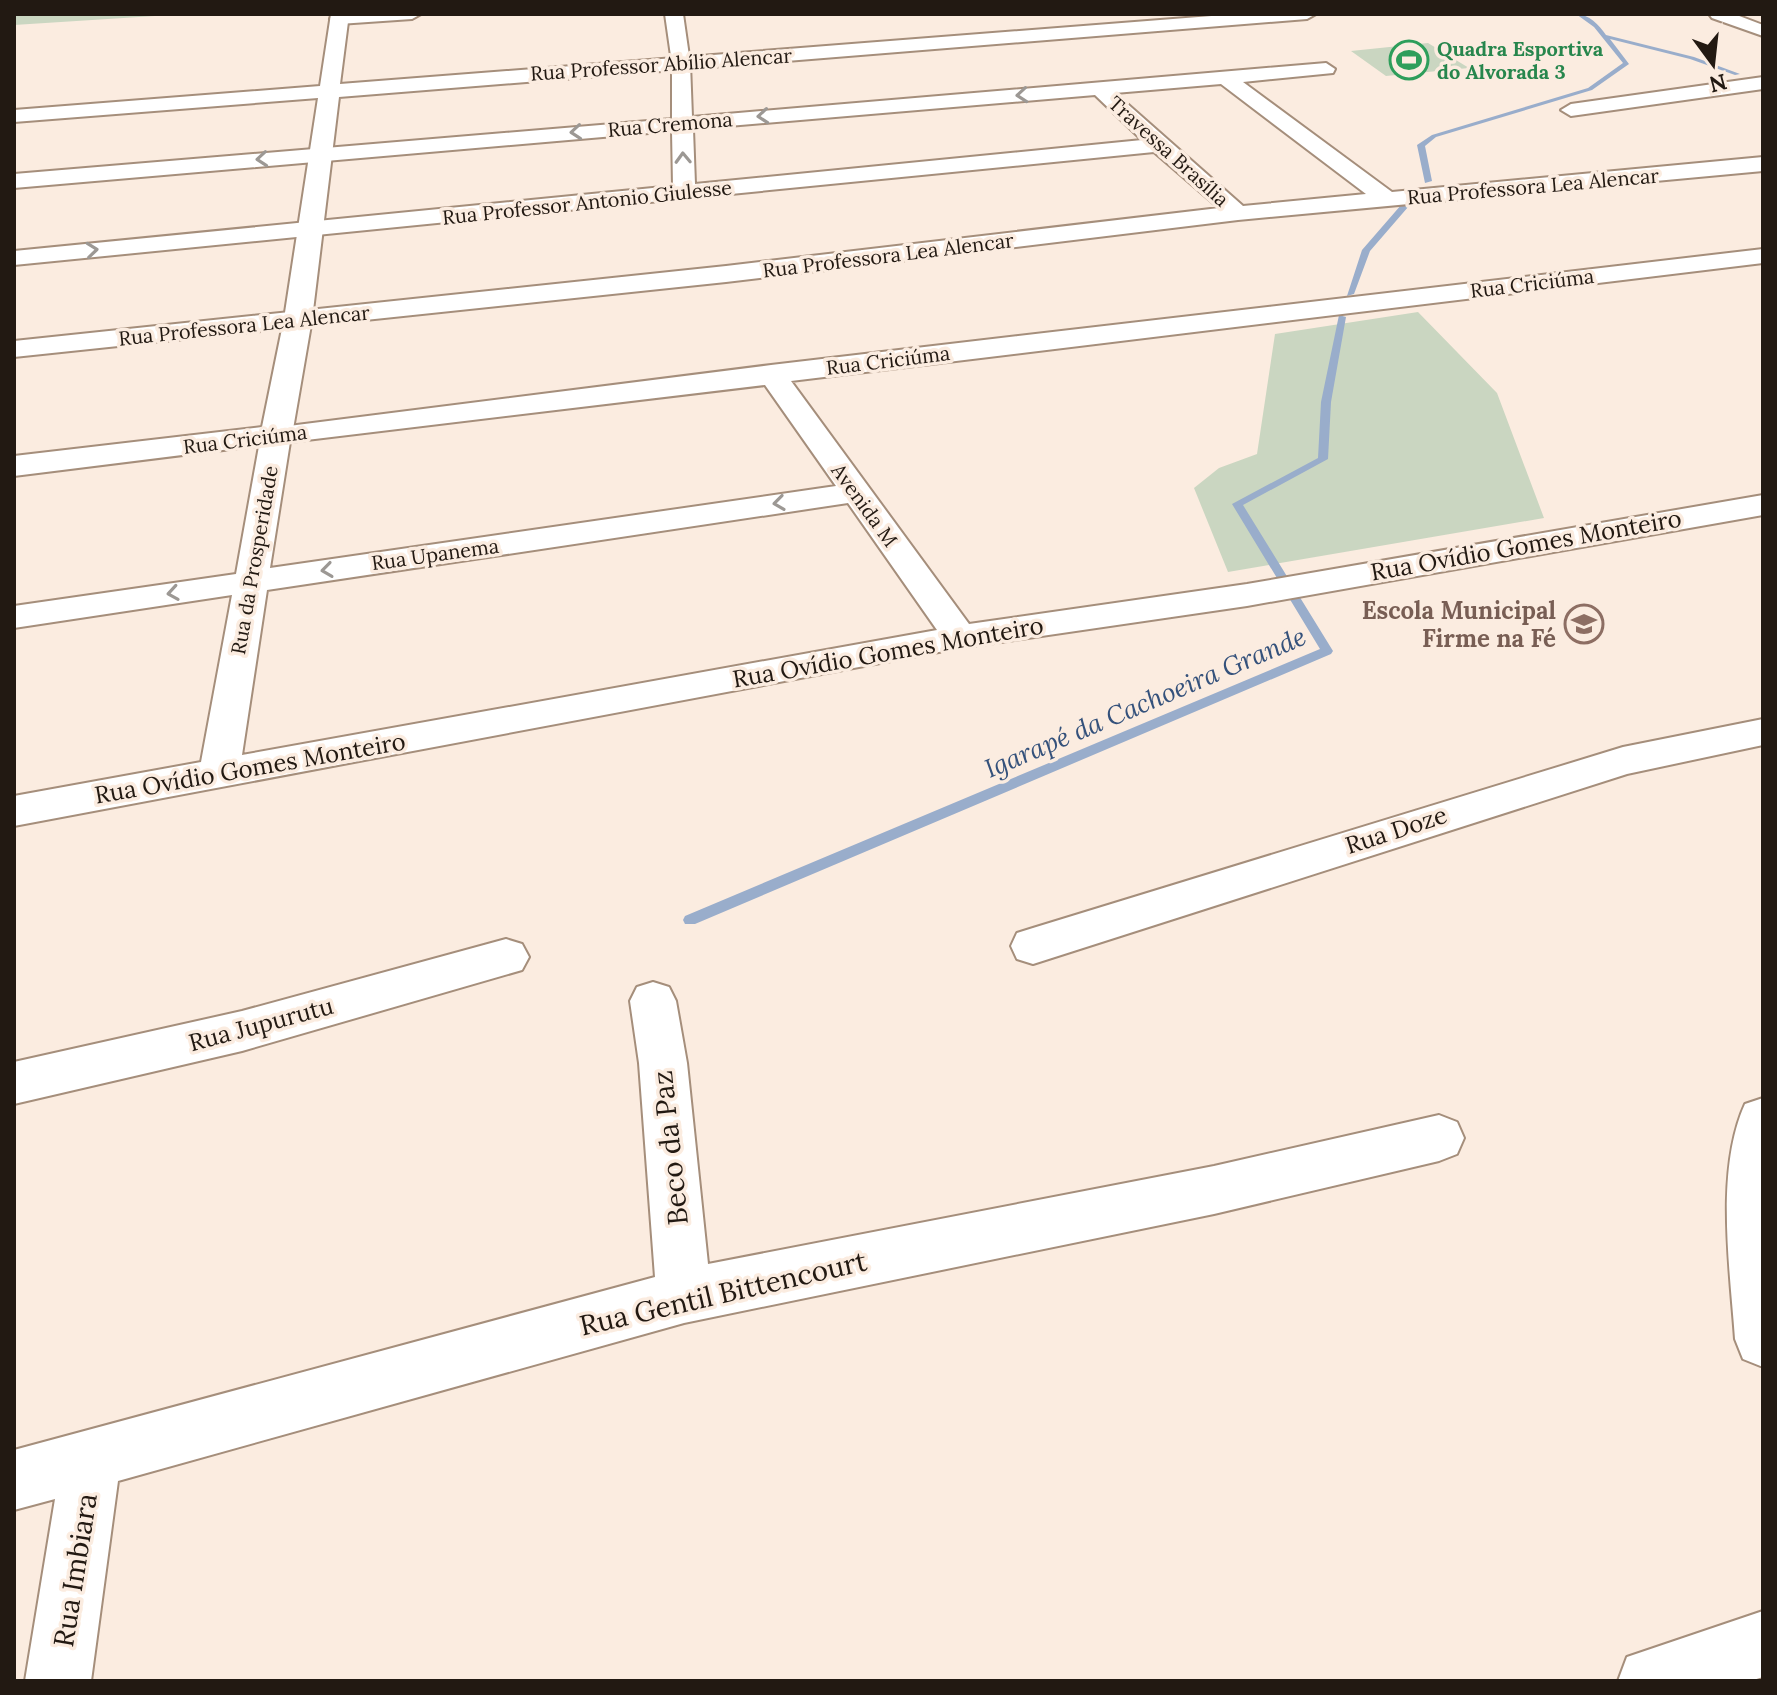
<svg xmlns="http://www.w3.org/2000/svg" width="1777" height="1695" font-family="Lora,serif">
<style>
.green{fill:#cad6c1}
.lines{fill:none;stroke-linecap:round;stroke-linejoin:round}
.stream{fill:#99adcb;fill-rule:evenodd}
.street-casing{stroke:#a58e7b;stroke-width:4}
.secondary-casing{stroke:#a58e7b;stroke-width:4}
.street{fill:#fff;fill-rule:evenodd}
.secondary{fill:#fff;fill-rule:evenodd}
.oneway{stroke:#9c9894}
.labels{text-anchor:middle;dominant-baseline:central;stroke-width:7;stroke-linejoin:round;paint-order:stroke}
.far-leisure-label{font-size:20px;font-weight:bold;fill:#27864d;stroke:#fbece0;text-anchor:start}
.far-street-label{font-size:20px;fill:#221912;stroke:#fbece0}
.street-label{font-size:24px;fill:#221912;stroke:#fbece0}
.education-label{font-size:24px;font-weight:bold;fill:#785e54;stroke:#fbece0;text-anchor:end}
.water-label{font-size:26px;font-style:italic;fill:#34517b;stroke:#fbece0}
.near-street-label{font-size:28px;fill:#221912;stroke:#fbece0}
</style>
<rect width="100%" height="100%" fill="#fbece0"/>
<path class="green" d="M14,14H186L14,25Z
M1428,43L1469,68L1386,76L1351,51Z
M1418,312L1497,393L1544,518L1228,572L1194,488L1219,468L1257,454L1275,334Z"/>
<g class="lines">
<path class="stream" d="M1576,14C1589,14 1599,25 1606,35L1694,57L1740,74L1735,75L1690,59L1610,39L1629,64L1592,90L1436,137L1425,146L1432,181L1425,183L1417,145L1432,135L1588,88L1623,63L1594,27Z
M1408,197L1415,199L1370,251L1354,294L1347,296L1362,250Z
M1339,315L1346,317L1331,402L1328,459L1243,505L1333,651L1331,654L695,924H685L683,920L685,916L1320,649L1232,504L1318,458L1321,402Z"/>
<g class="street-casing">
<path id="street" d="M338,14H421L412,19L339,24L330,19Z
M665,14H683L690,63L692,117L1326,63L1335,69L1333,73L1243,82L1392,192L1763,157V171L1238,220L726,282L14,357V341L726,266L1219,208L1154,152L14,265V251L673,186L672,131L14,188V174L672,119V63ZM1221,84L1366,194L1243,206L1115,93ZM1095,95L1142,140L695,184L693,129Z
M1709,14H1734L1763,25V36L1712,18Z
M1763,77V89L1571,116L1561,110L1571,104Z
M1763,249V263L791,381L969,624L1247,584L1763,495V515L1247,606L960,648L14,826V796L201,762L232,595L14,628V606L236,574L261,435L265,429L771,365ZM765,385L836,486L270,568L290,442ZM848,503L937,630L242,755L267,590Z
M1763,719V745L1627,774L1033,964L1017,959L1011,946L1017,933L1033,928L1623,747Z
M506,939L522,944L529,957L522,970L242,1051L14,1104V1062L242,1011Z
M653,982L669,987L676,1001L687,1063L708,1264L1214,1166L1439,1115L1457,1122L1464,1138L1457,1154L1439,1161L1214,1214L684,1323L118,1481L91,1681H25L55,1499L14,1510V1450L655,1277L639,1063L630,1001L637,987Z
M1763,1098V1367L1743,1359L1735,1339C1730,1268 1715,1170 1745,1104Z
M1763,1611V1677L1750,1681H1618L1627,1657Z"/>
</g>
<g class="secondary-casing">
<path id="secondary" d="M331,14H349L340,84L1237,14H1316L1307,19L339,97L312,319L292,435L287,442L14,476V456L262,427L284,319L318,98L14,122V110L320,86Z"/>
</g>
<use href="#street" class="street"/>
<use href="#secondary" class="secondary"/>
</g>
<defs><path id="oneway-chevron" d="M-2-3.5L2.5 0L-2 3.5" fill="none" stroke-width="1.6" stroke-linecap="round" stroke-linejoin="round" transform="scale(2)"/></defs>
<g class="oneway">
<use href="#oneway-chevron" transform="translate(1022 95) rotate(175)"/>
<use href="#oneway-chevron" transform="translate(763 116) rotate(175)"/>
<use href="#oneway-chevron" transform="translate(576 132) rotate(175)"/>
<use href="#oneway-chevron" transform="translate(683 158) rotate(-92)"/>
<use href="#oneway-chevron" transform="translate(262 159) rotate(175)"/>
<use href="#oneway-chevron" transform="translate(92 250) rotate(-6)"/>
<use href="#oneway-chevron" transform="translate(779 503) rotate(172)"/>
<use href="#oneway-chevron" transform="translate(327 570) rotate(172)"/>
<use href="#oneway-chevron" transform="translate(173 593) rotate(171)"/>
</g>
<defs>
<g id="stadium-ring" transform="scale(2)"><circle r="9.5" fill="#fbece0" stroke="#2e9e5b" stroke-width="1.5"/><path d="M0-5a6.5 5 0 1 0 0 10a6.5 5 0 1 0 0-10ZM-3.5-1.8h7v3.6h-7Z" fill="#2e9e5b"/></g>
<g id="school-ring" transform="scale(2)"><circle r="9.5" fill="#fbece0" stroke="#8d6e63" stroke-width="1.5"/><path d="M0-5L7-2L0 1L-7-2ZM-4 1L0 2.5L4 1V4Q0 6-4 4Z" fill="#8d6e63"/></g>
</defs>
<g fill-rule="evenodd">
<use href="#stadium-ring" x="1409" y="60"/>
<use href="#school-ring" x="1584" y="624"/>
</g>
<g class="labels">
<g class="far-leisure-label">
<text x="1437" y="48">Quadra Esportiva<tspan x="1437" dy="23">do Alvorada 3</tspan></text>
</g>
<g class="far-street-label">
<text transform="translate(661 64) rotate(-4)">Rua Professor Abílio Alencar</text>
<text transform="translate(670 124) rotate(-5)">Rua Cremona</text>
<text transform="translate(1169 151) rotate(42)">Travessa Brasília</text>
<text transform="translate(1533 186) rotate(-5)">Rua Professora Lea Alencar</text>
<text transform="translate(587 202) rotate(-6)">Rua Professor Antonio Giulesse</text>
<text transform="translate(888 255) rotate(-7)">Rua Professora Lea Alencar</text>
<text transform="translate(1532 283) rotate(-7)">Rua Criciúma</text>
<text transform="translate(244 325) rotate(-6)">Rua Professora Lea Alencar</text>
<text transform="translate(888 360) rotate(-7)">Rua Criciúma</text>
<text transform="translate(245 439) rotate(-7)">Rua Criciúma</text>
<text transform="translate(865 505) rotate(54)">Avenida M</text>
<text transform="translate(435 554) rotate(-8)">Rua Upanema</text>
<text transform="translate(254 560) rotate(-80)">Rua da Prosperidade</text>
</g>
<g class="street-label">
<text transform="translate(1526 545) rotate(-10)">Rua Ovídio Gomes Monteiro</text>
<text transform="translate(888 652) rotate(-10)">Rua Ovídio Gomes Monteiro</text>
<text transform="translate(250 768) rotate(-10)">Rua Ovídio Gomes Monteiro</text>
<text transform="translate(1396 830) rotate(-18)">Rua Doze</text>
<text transform="translate(261 1024) rotate(-15)">Rua Jupurutu</text>
</g>
<g class="education-label">
<text x="1556" y="610">Escola Municipal<tspan x="1556" dy="28">Firme na Fé</tspan></text>
</g>
<g class="water-label">
<text transform="translate(1145 702) rotate(-23)">Igarapé da Cachoeira Grande</text>
</g>
<g class="near-street-label">
<text transform="translate(670 1148) rotate(-96)">Beco da Paz</text>
<text transform="translate(723 1293) rotate(-13)">Rua Gentil Bittencourt</text>
<text transform="translate(75 1570) rotate(-81)">Rua Imbiara</text>
</g>
</g>
<rect width="1777" height="1695" fill="none" stroke="#221912" stroke-width="32"/>
<g transform="translate(1713 64) rotate(165)" stroke="#fbece0" stroke-width="6" paint-order="stroke">
<path d="M0-6L14 30L0 20L-14 30Z" fill="#221912"/>
<text y="-12" font-size="22" font-weight="bold" text-anchor="middle" fill="#221912">N</text>
</g>
</svg>
